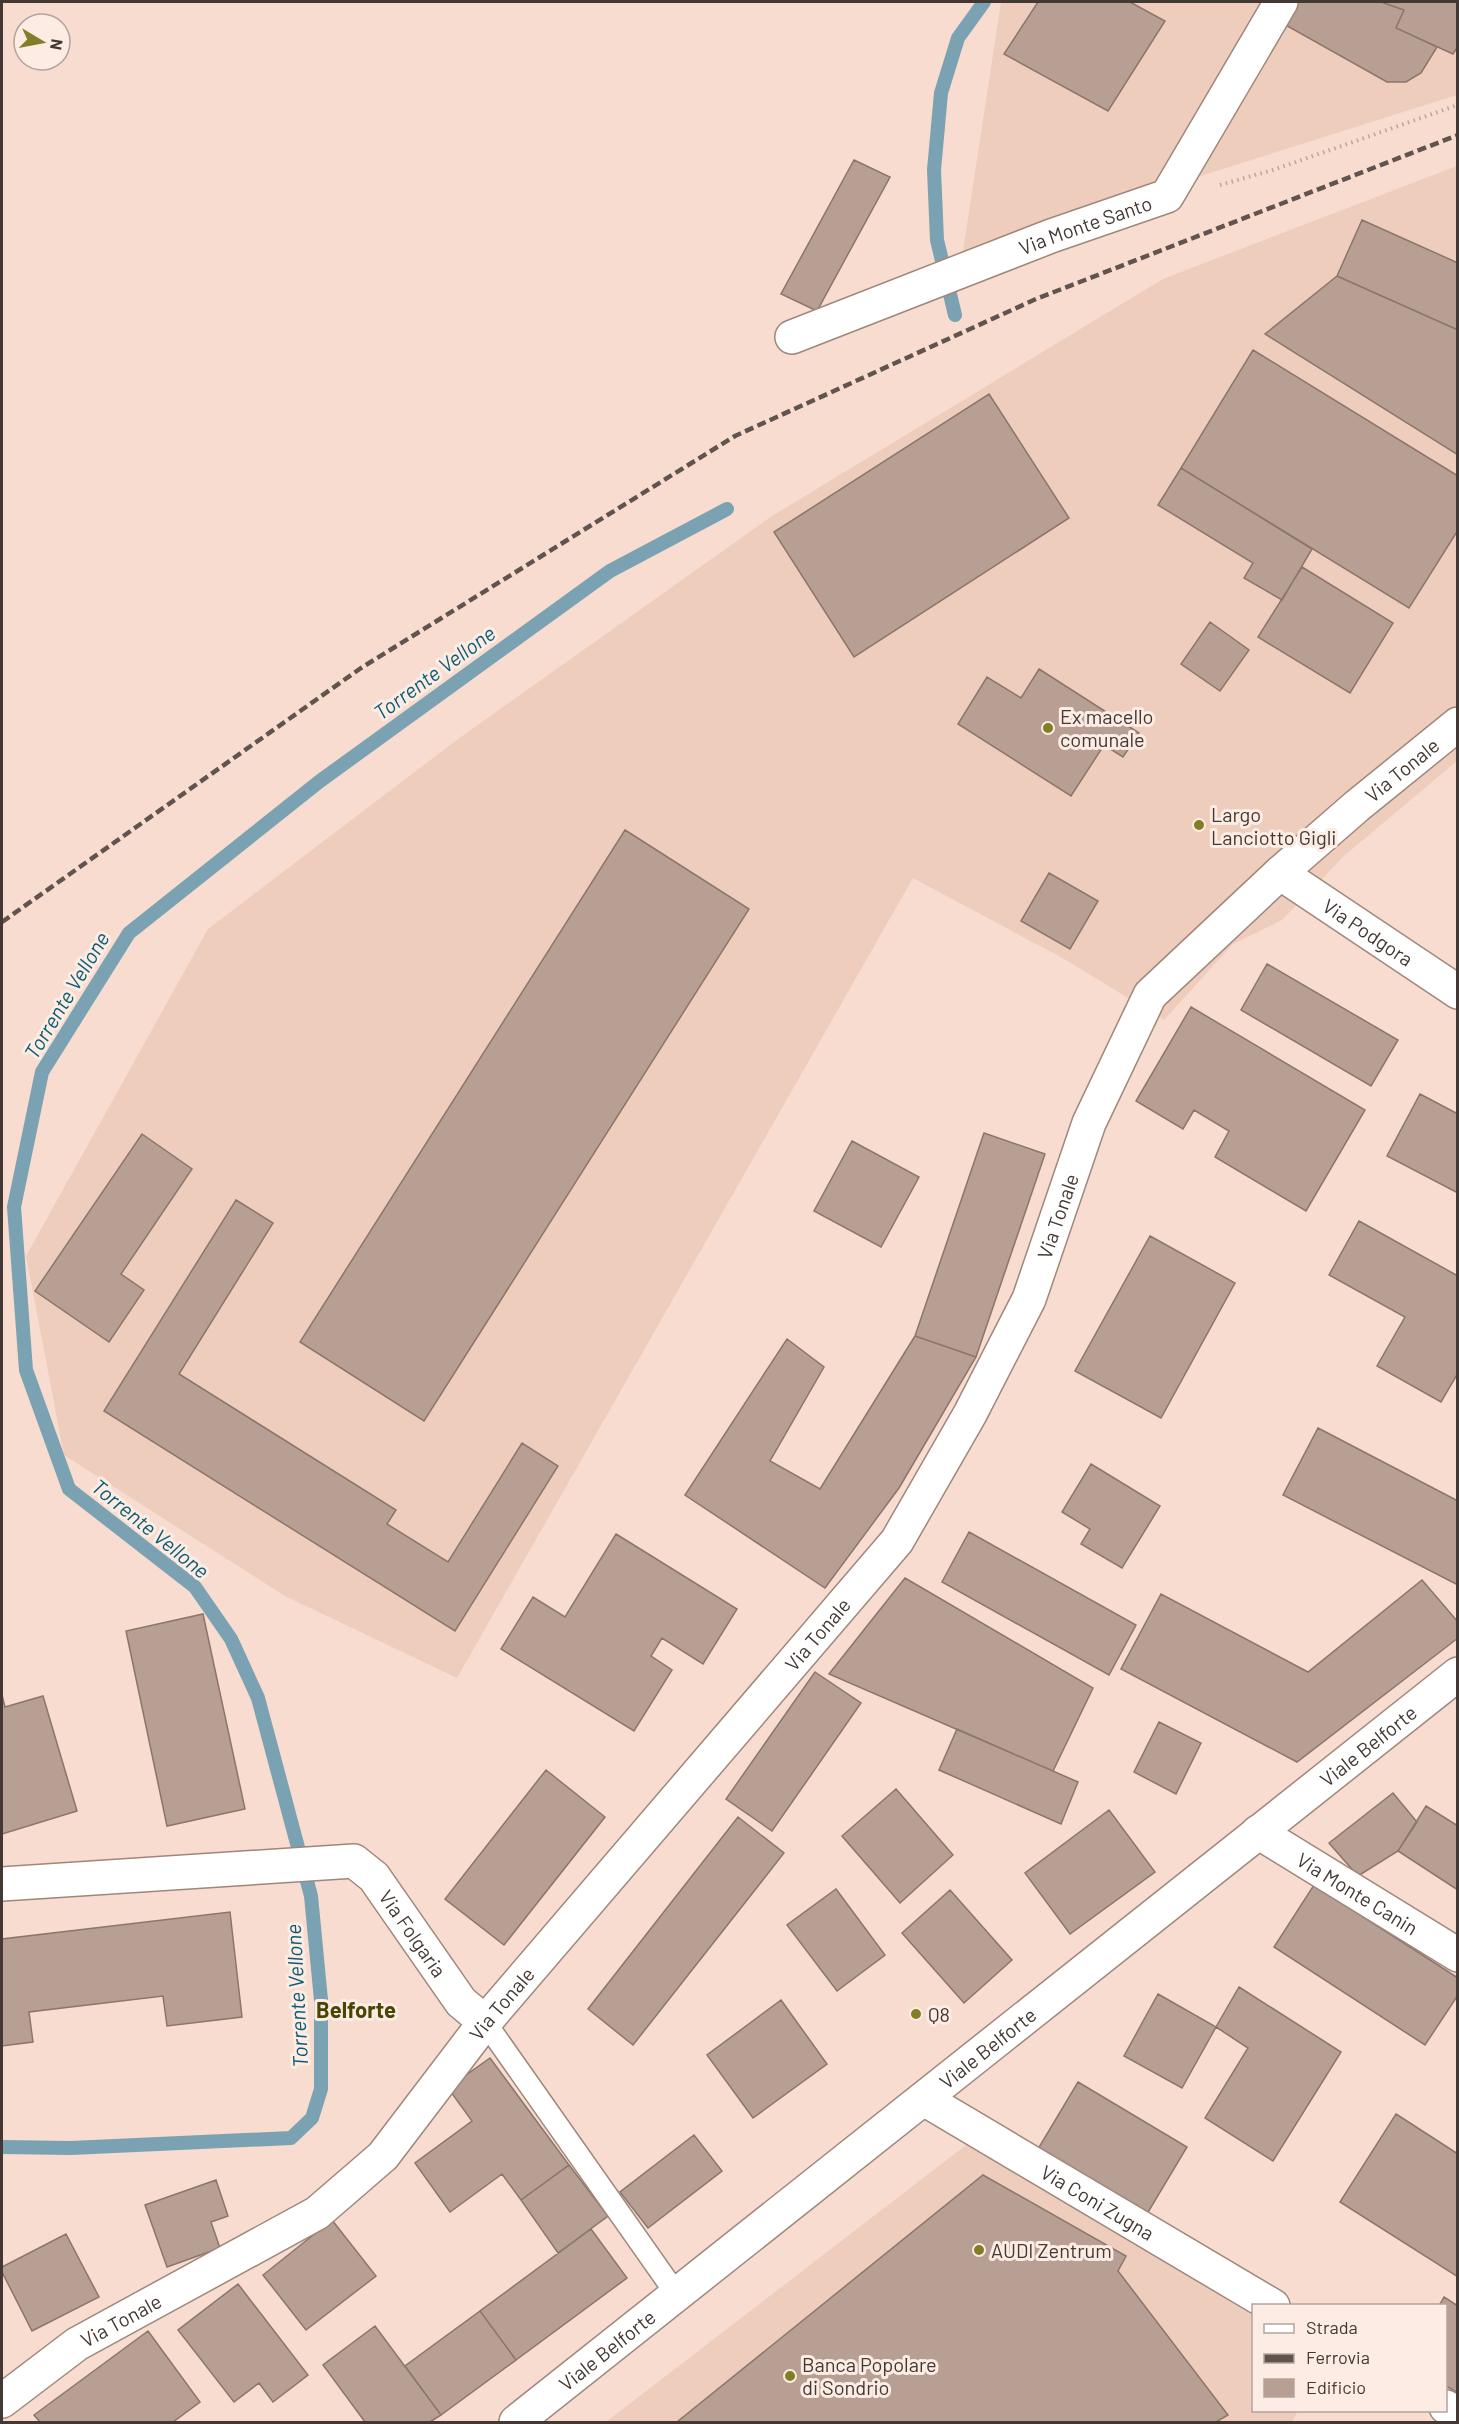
<svg xmlns="http://www.w3.org/2000/svg" width="1459" height="2424" font-family="Barlow,sans-serif">
<style>
.built{fill:#efcdbd}
.lines{fill:none;stroke-linecap:round;stroke-linejoin:round}
.stream{stroke:#7ba2b2;stroke-width:14}
.building{fill:#b89f93;stroke:#8c756a;stroke-width:1.5}
.lane-casing{stroke:#9f877b;stroke-width:24}
.street-casing{stroke:#9f877b;stroke-width:36}
.secondary-casing{stroke:#9f877b;stroke-width:36}
.path{stroke:#bca69c;stroke-width:4;stroke-dasharray:1.5 4.5;stroke-linecap:butt}
.lane{stroke:#fff;stroke-width:21}
.street{stroke:#fff;stroke-width:33}
.secondary{stroke:#fff;stroke-width:33}
.rail{stroke:#61534d;stroke-width:4.5;stroke-dasharray:9 4.5;stroke-linecap:butt}
.poi-dot{fill:#827e25;stroke:#fcece4;stroke-width:2}
.labels{text-anchor:middle;dominant-baseline:central;stroke-width:6;stroke-linejoin:round;paint-order:stroke}
.street-label{font-size:20px;fill:#433833;stroke:#fcece4}
.poi-label{font-size:20px;fill:#433833;stroke:#fcece4;text-anchor:start}
.water-label{font-size:21px;font-style:italic;fill:#0d5b73;stroke:#fcece4}
.quarter-label{font-size:22px;font-weight:bold;fill:#494503;stroke:#fcece4}
</style>
<rect width="100%" height="100%" fill="#f7dccf"/>
<path class="built" d="M1001,2H1457V95L963,251Z
M1457,166V761L1344,856L1282,920L1233,944L1164,1020L1066,960L913,878L457,1678L285,1596L64,1455L26,1256L208,929L458,739L772,516L1163,279Z
M970,2142L1253,2316L1254,2410L1298,2411L1292,2422H606Z"/>
<g class="lines">
<path class="stream" d="M955,315L937,240L934,170L941,93L958,38L984,2
M2,2147L71,2148L291,2138L312,2118L321,2089V2000L311,1896L258,1698L231,1639L195,1587L69,1489L26,1370L14,1207L42,1072L129,933L320,781L610,571L727,509"/>
</g>
<path class="building" d="M1038,2H1130L1165,21L1108,111L1004,54Z
M1296,2H1381L1404,10L1396,28L1437,47L1421,73L1406,82H1387L1282,23Z
M1381,2H1458V46L1453,54L1396,28L1404,10Z
M854,160L890,177L817,311L781,294Z
M1362,220L1458,263V330L1337,276Z
M1337,276L1458,330V455L1265,334Z
M1253,350L1458,476V530L1409,608L1181,468Z
M989,394L1069,518L854,657L774,532Z
M1181,468L1312,549L1282,600L1244,578L1253,563L1158,505Z
M1302,567L1393,623L1350,693L1258,637Z
M1210,622L1249,650L1220,691L1181,664Z
M1039,669L1139,733L1123,757L1104,745L1071,796L958,724L987,677L1021,698Z
M625,830L749,909L424,1421L300,1342Z
M1049,873L1098,901L1070,949L1021,921Z
M1267,964L1398,1040L1371,1086L1241,1010Z
M1191,1007L1365,1110L1306,1211L1215,1157L1229,1131L1194,1110L1183,1129L1136,1101Z
M1420,1094L1458,1114V1193L1387,1156Z
M984,1133L1045,1154L976,1357L915,1336Z
M142,1134L192,1169L121,1274L144,1290L109,1342L35,1291Z
M852,1141L919,1177L881,1247L814,1211Z
M236,1200L273,1223L179,1374L396,1510L387,1524L448,1562L522,1443L558,1466L455,1631L104,1411Z
M1359,1221L1458,1276V1373L1441,1402L1377,1366L1405,1317L1329,1275Z
M1150,1236L1235,1283L1161,1418L1075,1371Z
M915,1336L976,1357L899,1488L825,1588L685,1495L787,1339L824,1367L770,1461L820,1489Z
M1318,1428L1458,1501V1585L1283,1495Z
M1091,1464L1160,1506L1122,1568L1081,1544L1090,1529L1062,1512Z
M969,1532L1136,1625L1109,1675L942,1582Z
M616,1534L737,1609L703,1664L662,1638L651,1656L672,1670L634,1731L501,1649L533,1597L565,1617Z
M905,1578L1093,1688L1053,1771L829,1674Z
M1422,1580L1458,1622V1638L1297,1762L1121,1669L1161,1594L1308,1672Z
M203,1614L245,1809L167,1826L126,1631Z
M815,1672L861,1703L772,1831L726,1799Z
M2,1695L5,1707L43,1696L77,1811L2,1834Z
M1159,1722L1201,1743L1176,1794L1134,1772Z
M957,1729L1078,1782L1061,1824L939,1770Z
M546,1770L605,1817L504,1945L445,1899Z
M896,1789L953,1855L900,1903L842,1836Z
M1393,1793L1417,1822L1398,1851L1358,1876L1329,1843Z
M1426,1806L1458,1826V1890L1398,1851Z
M1109,1810L1155,1872L1070,1934L1025,1873Z
M738,1817L784,1853L633,2045L588,2009Z
M1314,1885L1458,1978V1995L1425,2045L1274,1947Z
M836,1889L885,1955L837,1991L787,1925Z
M950,1890L1012,1960L964,2003L902,1933Z
M230,1912L242,2017L167,2026L163,1996L29,2012L33,2042L2,2046V1939Z
M1239,1987L1341,2052L1273,2161L1205,2118L1248,2048L1216,2027Z
M1158,1994L1216,2027L1182,2088L1124,2056Z
M781,2000L827,2064L753,2118L707,2055Z
M490,2058L569,2165L521,2200L502,2174L450,2212L415,2163L472,2121L448,2088Z
M1078,2082L1187,2147L1147,2214L1038,2149Z
M1396,2114L1458,2154V2277L1340,2202Z
M694,2135L722,2171L648,2228L620,2192Z
M569,2165L608,2216L558,2253L521,2200Z
M983,2175L1126,2256L1118,2271L1228,2415L1216,2422H677Z
M216,2180L228,2216L211,2222L220,2248L167,2267L145,2205Z
M332,2220L376,2276L306,2330L263,2275Z
M591,2229L627,2278L516,2360L480,2311Z
M66,2234L99,2297L32,2331L2,2272V2267Z
M238,2284L308,2375L273,2402L259,2383L234,2402L178,2330Z
M1444,2297L1458,2306V2393L1446,2386V2306H1439Z
M480,2311L516,2360L441,2415L405,2366Z
M375,2326L441,2415L430,2422H365L323,2365Z
M148,2331L200,2402L173,2422H40L34,2415Z"/>
<g class="lines">
<g class="lane-casing">
<path id="lane" d="M485,2022L677,2295"/>
</g>
<g class="street-casing">
<g id="street">
<path id="s1" d="M792,337L1051,236L1167,196L1281,2"/>
<path id="s2" d="M1280,873L1458,992"/>
<path id="s3" d="M1258,1832L1458,1955"/>
<path id="s4" d="M2,1884L354,1861L374,1877L461,2002L485,2022"/>
<path id="s5" d="M924,2099L1273,2306"/>
<path id="s6" d="M2,2401L77,2344L317,2213L383,2156L485,2022L897,1541L970,1414L1029,1299L1089,1123L1150,995L1280,873L1357,806L1458,724"/>
<path d="M1446,2407L1458,2415"/>
</g>
</g>
<g class="secondary-casing">
<g id="secondary">
<path id="s7" d="M516,2422L1458,1674"/>
</g>
</g>
<path class="path" d="M1220,185L1276,169L1458,105"/>
<use href="#lane" class="lane"/>
<use href="#street" class="street"/>
<use href="#secondary" class="secondary"/>
<path class="rail" d="M2,922L361,668L735,436L1036,299L1458,135"/>
</g>
<g class="poi-dot">
<circle cx="1048" cy="728" r="6"/>
<circle cx="1199" cy="825" r="6"/>
<circle cx="916" cy="2014" r="6"/>
<circle cx="979" cy="2250" r="6"/>
<circle cx="790" cy="2376" r="6"/>
</g>
<g class="labels">
<g class="street-label">
<text stroke="none"><textPath href="#s1" startOffset="314">Via Monte Santo</textPath></text>
<text stroke="none"><textPath href="#s6" startOffset="2198">Via Tonale</textPath></text>
<text stroke="none"><textPath href="#s2" startOffset="106">Via Podgora</textPath></text>
<text stroke="none"><textPath href="#s6" startOffset="1620">Via Tonale</textPath></text>
<text stroke="none"><textPath href="#s6" startOffset="1134">Via Tonale</textPath></text>
<text stroke="none"><textPath href="#s7" startOffset="1088">Viale Belforte</textPath></text>
<text stroke="none"><textPath href="#s3" startOffset="117">Via Monte Canin</textPath></text>
<text stroke="none"><textPath href="#s4" startOffset="447">Via Folgaria</textPath></text>
<text stroke="none"><textPath href="#s6" startOffset="648">Via Tonale</textPath></text>
<text stroke="none"><textPath href="#s7" startOffset="602">Viale Belforte</textPath></text>
<text stroke="none"><textPath href="#s5" startOffset="202">Via Coni Zugna</textPath></text>
<text stroke="none"><textPath href="#s6" startOffset="144">Via Tonale</textPath></text>
<text stroke="none"><textPath href="#s7" startOffset="116">Viale Belforte</textPath></text>
</g>
<g class="poi-label">
<text x="1060" y="716">Ex macello<tspan x="1060" dy="23">comunale</tspan></text>
<text x="1211" y="814">Largo<tspan x="1211" dy="23">Lanciotto Gigli</tspan></text>
<text x="928" y="2014">Q8</text>
<text x="991" y="2250">AUDI Zentrum</text>
<text x="802" y="2364">Banca Popolare<tspan x="802" dy="23">di Sondrio</tspan></text>
</g>
<g class="water-label">
<text transform="translate(434 672) rotate(-36)">Torrente Vellone</text>
<text transform="translate(66 995) rotate(-59)">Torrente Vellone</text>
<text transform="translate(151 1528) rotate(39)">Torrente Vellone</text>
<text transform="translate(296 1996) rotate(-93)">Torrente Vellone</text>
</g>
<g class="quarter-label">
<text x="356" y="2009">Belforte</text>
</g>
</g>
<rect width="1459" height="2424" fill="none" stroke="#433833" stroke-width="6"/>
<rect x="1252" y="2304" width="195" height="108" fill="#fcece4" stroke="#b2a49d" stroke-width="1.5"/>
<rect x="1264" y="2324" width="30" height="9" fill="#ffffff" stroke="#b2a49d" stroke-width="1.5"/>
<text x="1306" y="2334" font-size="18" fill="#433833">Strada</text>
<rect x="1264" y="2354" width="30" height="9" fill="#61534d" stroke="#b2a49d" stroke-width="1.5"/>
<text x="1306" y="2364" font-size="18" fill="#433833">Ferrovia</text>
<rect x="1264" y="2379" width="30" height="18" fill="#b89f93" stroke="#b2a49d" stroke-width="1.5"/>
<text x="1306" y="2394" font-size="18" fill="#433833">Edificio</text>
<g transform="translate(42 42) rotate(100)"><circle r="28" fill="#fcece4" stroke="#b2a49d" stroke-width="1.5"/>
<path d="M0-4.5L10 22L0 15L-10 22Z" fill="#827e25"/>
<text y="-9" font-size="16" font-weight="bold" text-anchor="middle" fill="#433833">N</text>
</g>
</svg>
